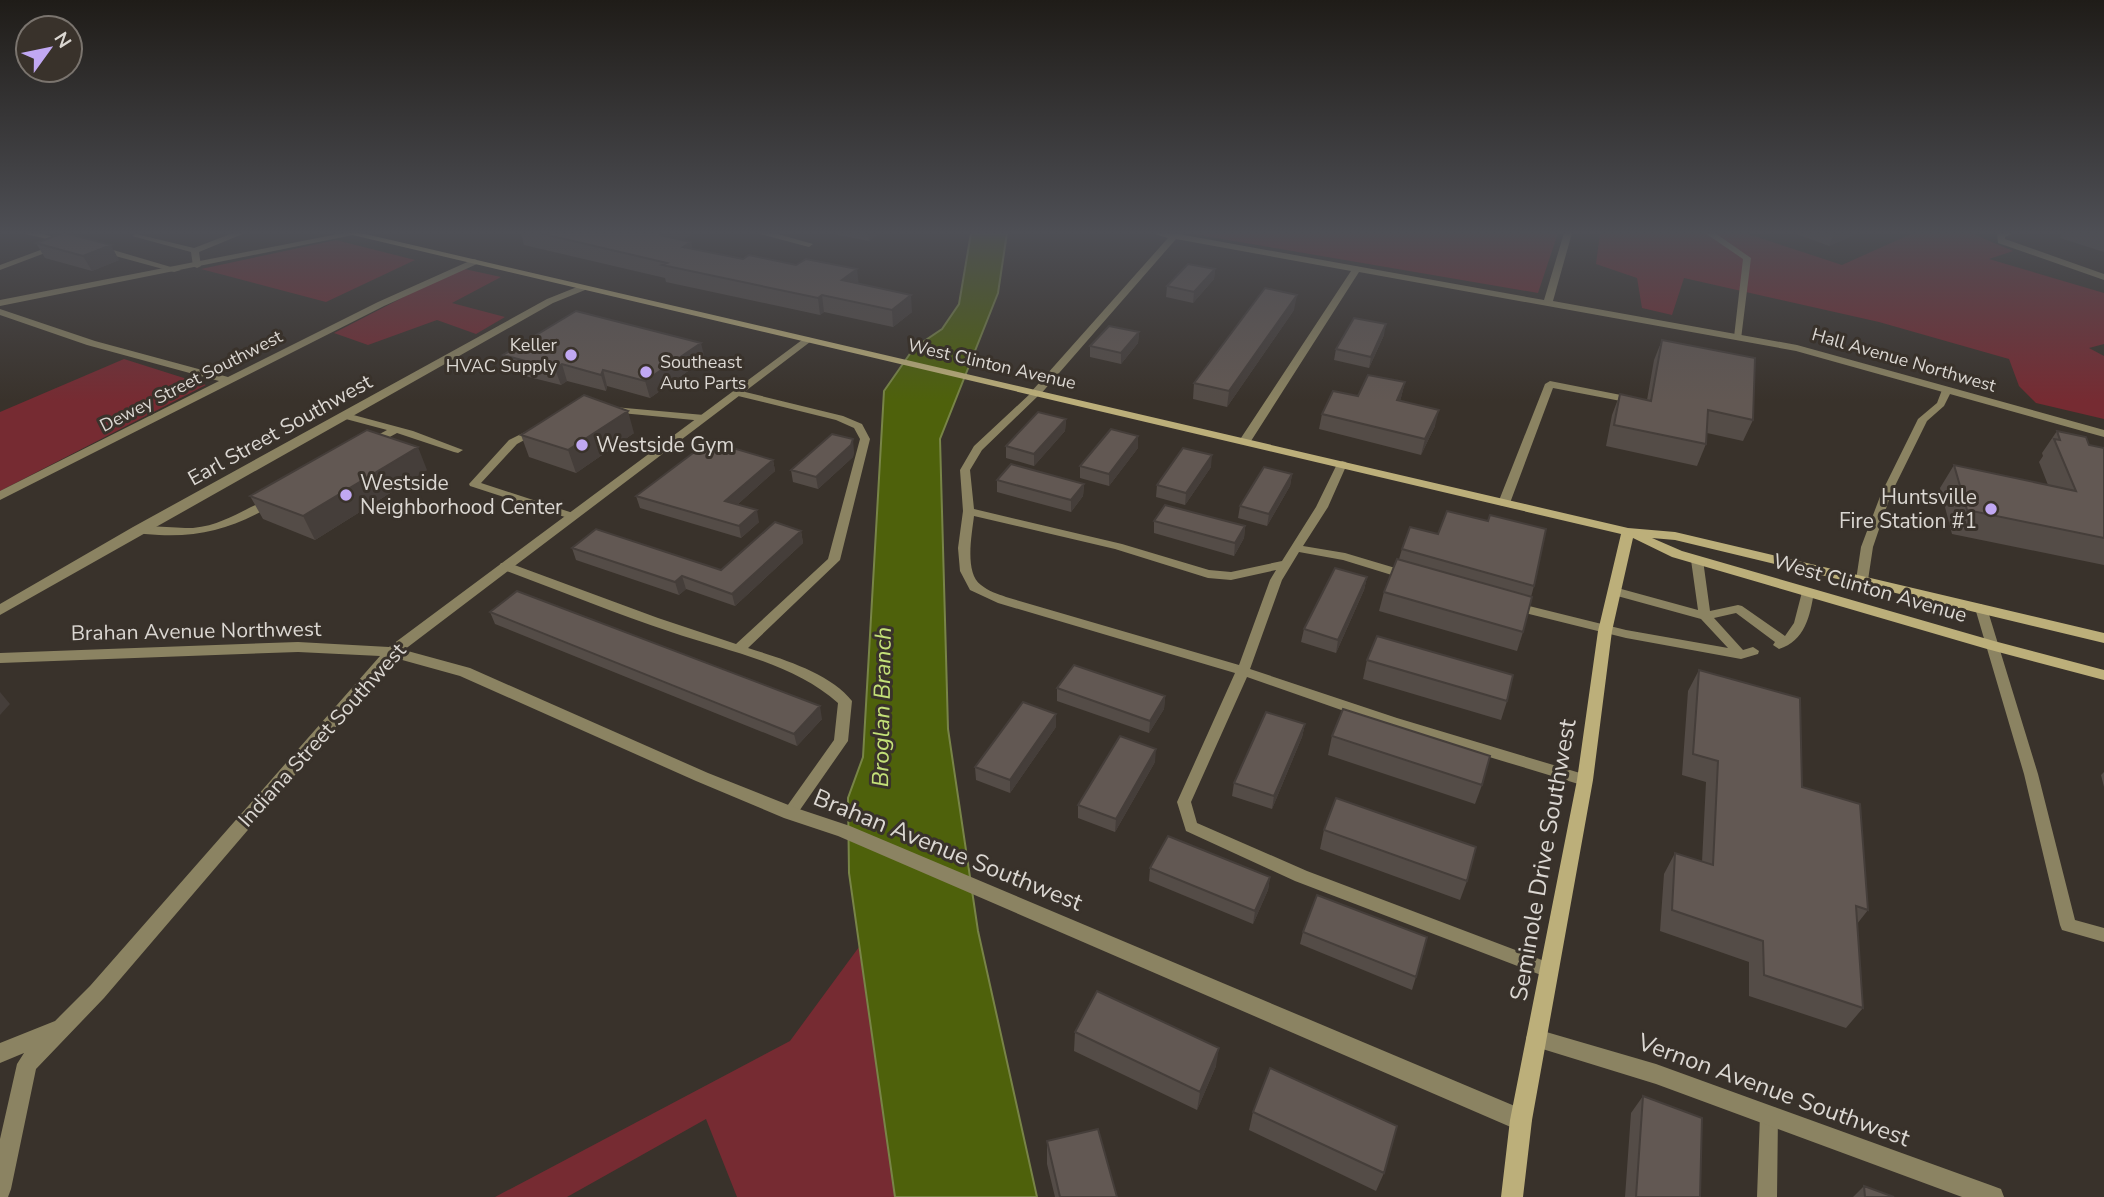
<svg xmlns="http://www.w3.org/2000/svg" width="2104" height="1197" font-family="'Nunito Sans',sans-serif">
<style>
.green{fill:#762b32}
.water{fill:#4e610b;stroke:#788447;stroke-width:2}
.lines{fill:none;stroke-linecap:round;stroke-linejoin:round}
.lane{fill:#8b8362;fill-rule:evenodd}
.street{fill:#8b8362;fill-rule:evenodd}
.secondary{fill:#bcaf7a;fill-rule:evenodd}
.wall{fill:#544c47}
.shaded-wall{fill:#453e3a}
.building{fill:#625853;stroke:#453e3a;stroke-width:2}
.poi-dot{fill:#c1a8f3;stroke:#39322b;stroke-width:2.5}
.labels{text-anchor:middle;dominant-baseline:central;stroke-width:6;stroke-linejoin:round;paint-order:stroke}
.far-poi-label{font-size:18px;fill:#dbd7d2;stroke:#39322b;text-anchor:end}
.far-street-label{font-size:18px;fill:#dbd7d2;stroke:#39322b}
.street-label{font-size:21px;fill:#dbd7d2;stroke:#39322b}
.poi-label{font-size:21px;fill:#dbd7d2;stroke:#39322b;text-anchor:start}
.water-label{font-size:23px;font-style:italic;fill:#c4e178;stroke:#39322b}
.near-street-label{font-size:24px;fill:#dbd7d2;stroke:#39322b}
</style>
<rect width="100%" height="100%" fill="#39322b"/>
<path class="green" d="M1187,233H1558L1538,293Z
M1600,233H1745L1842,265L1913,233H1971L2013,251L1989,259L2104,293V344L2089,348L2104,356V419L2036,403L2019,386L2009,359L1879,322L1684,278L1672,315L1642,308L1637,278L1596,264Z
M336,240L415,260L326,302L201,269Z
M460,268L501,277L452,303L505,317L476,334L437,320L368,345L334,333Z
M124,359L206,385L0,491V412Z
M859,947L895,1197H737L706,1119L567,1197H495L790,1041Z"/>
<path class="water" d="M971,233H1007L998,293L940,439L948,729L978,931L1037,1197H895L849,873L848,798L863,757L884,391L914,348L942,329L959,304Z"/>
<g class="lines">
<path class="lane" d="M21,233H39L69,241L65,243Z
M233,233H245L199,252L201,266L197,268L193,266L191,252L132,236L136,234L194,248Z
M1705,233H1715L1751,258L1741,339L1734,337L1743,259Z
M54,245L61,247L0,270V265Z
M97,247H103L181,270L174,272L97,251Z
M1550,381L1626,396L1631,399L1626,402L1553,388L1510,503L1504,506L1500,505L1498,503L1545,384Z
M1947,387L1952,390L1944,406L1927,421L1891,494L1873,547L1868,580L1866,583H1858L1856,580L1861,547L1881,494L1918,419L1937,403L1942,390Z
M737,390L843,416L862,424L870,439L840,560L748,648C780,658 831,673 852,701L848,741L795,817L790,819L785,817L783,813L785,809L834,740L838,703C793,663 727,651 671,632C614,613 558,590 501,569L499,566L501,563H509L658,618L736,644L828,559L860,439L854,428L836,420L734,395L732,393Z
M1035,391L1040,394L1038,396L982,450L970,470L974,509L1122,544L1209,570L1231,572L1282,561L1316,507L1337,464L1342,461L1346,462L1347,464L1328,507L1303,546L1345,553L1412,573L1414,576L1408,580L1343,560L1299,552L1282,580L1250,669L1397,718L1590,776L1592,780L1590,784L1585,786L1387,726L1247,677L1191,802L1197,823L1307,871L1555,965L1557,970L1555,975L1549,978L1295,881L1186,831L1177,802L1235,673L998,603L970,590L960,571L958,548L963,511L960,470L974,446L1032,392ZM974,516L1115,549L1208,578L1231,580L1276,570L1270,580L1239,665L1006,597C998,594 988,591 981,585C964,573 972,534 974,516Z
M614,407L704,415L709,418L704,421L611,412V408Z
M346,413L413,431L463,450L458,453L454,452L397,433L375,445H367V441L387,430L342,418V414Z
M537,426L542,429L541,431L517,444L481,483L576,514L578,516L576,518H568L470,486L469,484L509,440Z
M271,499L275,500L277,502L275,504C235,527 205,537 159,535C150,534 139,535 132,530C142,523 178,529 193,528C225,525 243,508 271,499Z
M1697,556L1703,560L1710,611L1738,605L1742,606L1785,636L1794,623L1802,592L1804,589H1812L1814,592C1810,616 1805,641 1779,649L1773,645L1775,642L1736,613L1714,618L1743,650L1753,647L1759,651L1758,654L1741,659L1626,638L1509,609L1507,606L1513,602L1626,630L1728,648L1701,619L1610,594L1608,591L1614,587L1698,610L1691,560Z
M1981,604L1987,608L2038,774L2075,920L2104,928V942L2062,930L2060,925L2024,774L1975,608Z
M1769,1106L1776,1108L1778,1115L1777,1197H1757L1760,1115L1762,1108Z"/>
<path class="street" d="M343,233H363L0,306V300Z
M756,233H774L813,244L809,247Z
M1152,233H1173L1544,300L1564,233H1572L1553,301L1797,345L2104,430V437L1796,351L1359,272L1251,441L1245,445L1239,441L1351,271L1176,239L1039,396H1031V392L1168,238Z
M1997,233H2014L2005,237V239L2104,274V280L1998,243Z
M474,259L477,260V264L384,306L0,500V491L219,381L87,345L0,315V309L95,341L228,377L378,302Z
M582,285L585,286V290L553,303L0,615V604L133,527L547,299Z
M806,337L810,338V342L404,650L470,668L708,773L796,808L850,826L1529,1112L1532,1120L1529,1128L1521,1131L1513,1128L838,836L784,818L696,781L460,676L395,658L104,998L36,1069L11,1189L8,1197H0V1139L17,1064L24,1053L0,1063V1043L55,1021L90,986L380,656L298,652L0,663V653L298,642L389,647Z
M1536,1029L1656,1064L1993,1186L2001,1189L2004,1197H1962L1656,1084L1536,1047L1529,1045L1526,1038L1529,1031Z"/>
<path class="secondary" d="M344,233H361L1628,528L1675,532L2104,633V643L1675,540L1652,538L1682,551L1994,641L2104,670V680L1987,649L1672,557L1633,538L1612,631L1593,780L1532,1120L1523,1197H1501L1510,1120L1577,780L1598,631L1621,534Z"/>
</g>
<path class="wall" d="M521,233H694L682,240L691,242L692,249L859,284L912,312L893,327L824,312L820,315L666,282L665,278L524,245Z
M828,233H881L869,241Z
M1794,233H1859L1829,246Z
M2063,233H2104V252L2060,238Z
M36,243L119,260L92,271L45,258Z
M1215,269L1214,279L1193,303L1166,297L1167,286Z
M1294,310L1227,407L1193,399L1194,383Z
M1139,332L1138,343L1121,364L1090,357V346Z
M1384,335L1369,368L1334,360L1336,349Z
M1662,340L1753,420L1743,441L1707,433L1706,444L1697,466L1606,446L1612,415L1620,394L1647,400L1654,360Z
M503,355L705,359L650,398L607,386L606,391L567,381L561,385L509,372Z
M1405,382L1400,401L1435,426L1421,455L1319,429L1322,414L1358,396Z
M1066,419L1065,431L1034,466L1006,458V446Z
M2057,431L2089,445L2104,448V565L1952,534L1940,488L1954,465L2048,485L2039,462L2043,456L2042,453Z
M634,433L576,473L529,457L521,435Z
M1138,448L1109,486L1080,478V466Z
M854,451L853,457L818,489L793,482L791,470Z
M773,460L775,471L738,504L759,522L741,538L640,508L636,496Z
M1211,467L1185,505L1156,497L1157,485Z
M427,470L315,540L263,519L250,496Z
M1292,474L1290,486L1267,526L1238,518L1240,506Z
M997,480L1084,484L1083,496L1071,512L997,492Z
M1154,521L1245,526L1244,538L1234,556L1154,533Z
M801,531L803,543L735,606L686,589L679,595L576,560L572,548L721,570Z
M1402,549L1534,586L1531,597L1523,632L1517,651L1379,611L1384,592L1399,559Z
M1367,577L1364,590L1336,653L1301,642L1304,629Z
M490,612L822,719L797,746L495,624Z
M1367,660L1507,701L1501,720L1363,679Z
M1699,670L1802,787L1868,910L1857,924L1863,1008L1846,1028L1749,996V962L1660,931L1664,874L1675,853L1702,862L1706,782L1682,775L1688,691Z
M1057,688L1165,696L1164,709L1149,733L1057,701Z
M1305,724L1302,737L1272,809L1232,796L1234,783Z
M1056,727L1010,793L976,780L975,767Z
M1332,736L1482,785L1475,804L1328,755Z
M1155,762L1115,832L1078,818V805Z
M2104,772V787L2101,775Z
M1324,830L1467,881L1460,900L1320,849Z
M1150,868L1270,877L1268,890L1253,924L1149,881Z
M1303,932L1416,977L1412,990L1300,944Z
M1075,1032L1216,1066L1197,1110L1074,1051Z
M1643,1096L1700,1197H1625L1631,1113Z
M1253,1112L1384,1173L1376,1191L1249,1130Z
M1047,1141L1117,1197H1055L1047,1164Z
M1864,1186L1894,1197H1853Z"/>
<path class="shaded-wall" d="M663,233H694L664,251L660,235Z
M868,233H881L869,241Z
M1834,233H1859L1829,246Z
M691,242L694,258L683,247Z
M111,245L119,260L92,271L83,256Z
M857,269L859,286L842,280Z
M1215,269L1214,279L1193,303L1194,292Z
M822,295L824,312L820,315L818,298Z
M911,295L912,312L893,327L892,310Z
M1297,295L1294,310L1227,407L1229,391Z
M1386,324L1384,335L1369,368L1371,357Z
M1139,332L1138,343L1121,364V353Z
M701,343L705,359L650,398L645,381Z
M562,364L567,381L561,385L555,369Z
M603,370L607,386L606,391L601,375Z
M1405,382L1401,398L1394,416L1397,400Z
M1439,410L1435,426L1421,455L1425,439Z
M628,411L634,433L576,473L568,450Z
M1066,419L1065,431L1034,466V454Z
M1138,436V448L1109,486V474Z
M853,439L854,451L853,457L818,489L816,477Z
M418,447L427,470L315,540L303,516Z
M1212,455L1211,467L1185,505L1186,493Z
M773,460L775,471L728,513L725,501Z
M1292,474L1290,486L1267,526L1269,514Z
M1084,484L1083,496L1071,512V500Z
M757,510L759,522L741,538L739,526Z
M1245,526L1244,538L1234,556L1235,543Z
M801,531L803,543L735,606L732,594Z
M682,576L686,589L679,595L675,582Z
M1367,577L1364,590L1336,653L1338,640Z
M0,692L10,704L0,715Z
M1165,696L1164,709L1149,733L1150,721Z
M820,706L822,719L797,746L794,734Z
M1056,714V727L1010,793V780Z
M1305,724L1302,737L1272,809L1274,796Z
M1156,749L1155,762L1115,832L1116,819Z
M1270,877L1268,890L1253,924L1255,911Z
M1219,1048L1216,1066L1197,1110L1200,1092Z"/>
<path class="building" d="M63,233H65L111,245L83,256L36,243Z
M539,233H663L660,235L691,242L683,247L743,259L749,255L796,265L806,259L857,269L842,280L911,295L892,310L822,295L818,298L662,265L667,263Z
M1188,264L1215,269L1194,292L1167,286Z
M1265,288L1297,295L1229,391L1194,383Z
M576,311L701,343L645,381L603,370L601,375L562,364L555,369L503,355Z
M1354,318L1386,324L1371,357L1336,349Z
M1109,326L1139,332L1121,353L1090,346Z
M1662,340L1755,358L1753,420L1708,410L1706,444L1614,425L1620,394L1651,401Z
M1368,375L1405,382L1397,400L1439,410L1425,439L1322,414L1333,391L1358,396Z
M584,395L628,411L568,450L521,435Z
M1038,412L1066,419L1034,454L1006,446Z
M1111,429L1138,436L1109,474L1080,466Z
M367,430L418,447L303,516L250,496Z
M2057,431L2086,437L2089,445L2104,448V538L1967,510L1954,465L2076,491L2054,439L2060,440Z
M832,434L853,439L851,445L816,477L791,470Z
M709,441L773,460L725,501L757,510L739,526L636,496Z
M1183,448L1212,455L1186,493L1157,485Z
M1011,464L1084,484L1071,500L997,480Z
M1264,467L1292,474L1269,514L1240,506Z
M1165,505L1245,526L1235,543L1154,521Z
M1447,511L1488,521L1490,515L1546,529L1534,586L1402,549L1410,527L1438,534Z
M775,522L801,531L732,594L682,576L675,582L572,548L596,529L721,570Z
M1397,559L1532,597L1523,632L1384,592Z
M1335,568L1367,577L1338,640L1304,629Z
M517,591L820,706L794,734L490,612Z
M1377,636L1513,675L1507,701L1367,660Z
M1074,665L1165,696L1150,721L1057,688Z
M1699,670L1800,698L1802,787L1860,804L1868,910L1856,906L1863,1008L1764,975L1763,941L1672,910L1675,853L1713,865L1718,761L1693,754Z
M1023,702L1056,714L1010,780L975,767Z
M1343,709L1490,756L1482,785L1332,736Z
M1266,712L1305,724L1274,796L1234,783Z
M1120,736L1156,749L1116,819L1078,805Z
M1336,798L1476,847L1467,881L1324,830Z
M1168,836L1270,877L1255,911L1150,868Z
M1317,895L1427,937L1416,977L1303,932Z
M1097,991L1219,1048L1200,1092L1075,1032Z
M1270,1068L1397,1126L1384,1173L1253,1112Z
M1643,1096L1702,1118L1700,1197H1636Z
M1098,1129L1117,1197H1060L1047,1141Z
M1864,1186L1894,1197H1865Z"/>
<linearGradient id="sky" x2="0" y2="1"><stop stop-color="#1f1c18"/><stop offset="0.58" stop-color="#4e4f55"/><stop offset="1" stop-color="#4e4f55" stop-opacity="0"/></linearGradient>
<rect width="2104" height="401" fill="url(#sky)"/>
<g class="poi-dot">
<circle cx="571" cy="355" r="7"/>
<circle cx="646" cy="372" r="7"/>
<circle cx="582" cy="445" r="7"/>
<circle cx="346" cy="495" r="7"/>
<circle cx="1991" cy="509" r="7"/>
</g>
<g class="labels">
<g class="far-poi-label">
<text x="557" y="345">Keller<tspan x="557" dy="21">HVAC Supply</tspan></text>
<text x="660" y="362" text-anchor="start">Southeast<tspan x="660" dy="21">Auto Parts</tspan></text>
</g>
<g class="far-street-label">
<text transform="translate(1904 360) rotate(16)">Hall Avenue Northwest</text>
<text transform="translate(992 364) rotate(13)">West Clinton Avenue</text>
<text transform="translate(191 381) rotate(-27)">Dewey Street Southwest</text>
</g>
<g class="street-label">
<text transform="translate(280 430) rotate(-29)">Earl Street Southwest</text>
<text transform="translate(1870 588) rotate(16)">West Clinton Avenue</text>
<text transform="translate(196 631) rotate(-1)">Brahan Avenue Northwest</text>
<text transform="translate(322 735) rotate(-48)">Indiana Street Southwest</text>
</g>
<g class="poi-label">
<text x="596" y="445">Westside Gym</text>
<text x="360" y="483">Westside<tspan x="360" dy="24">Neighborhood Center</tspan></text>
<text x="1977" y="497" text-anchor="end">Huntsville<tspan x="1977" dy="24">Fire Station #1</tspan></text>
</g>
<g class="water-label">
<text transform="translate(882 707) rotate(-89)">Broglan Branch</text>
</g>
<g class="near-street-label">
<text transform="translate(948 850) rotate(22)">Brahan Avenue Southwest</text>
<text transform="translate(1543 860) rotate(-80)">Seminole Drive Southwest</text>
<text transform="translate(1774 1090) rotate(20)">Vernon Avenue Southwest</text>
</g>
</g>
<g transform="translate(49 49) rotate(57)"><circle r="33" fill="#39322b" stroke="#7a746e" stroke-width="2"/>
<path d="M0-5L12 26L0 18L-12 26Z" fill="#c1a8f3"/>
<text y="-10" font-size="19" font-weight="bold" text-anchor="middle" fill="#dbd7d2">N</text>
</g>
</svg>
